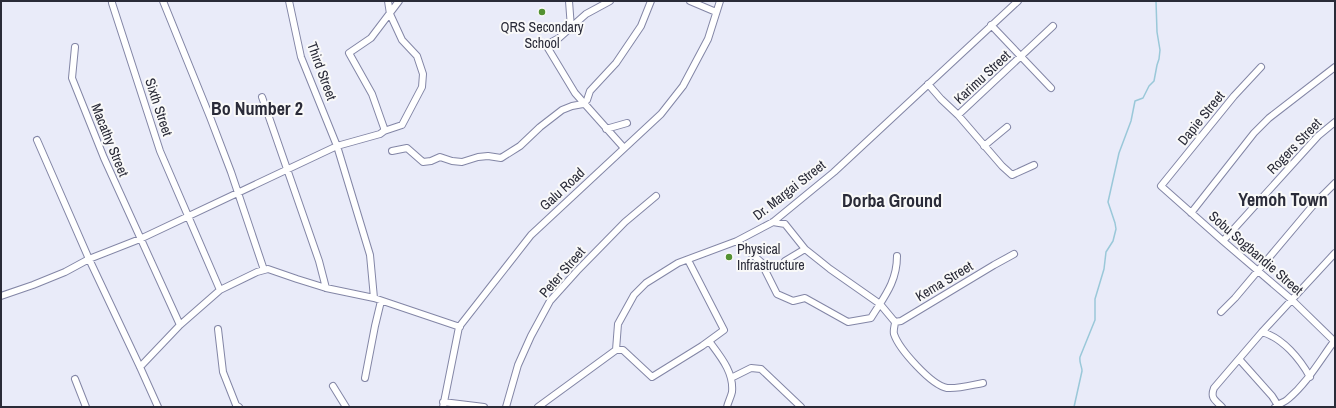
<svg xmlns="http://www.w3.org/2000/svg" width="1336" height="408" font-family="'Archivo Narrow',sans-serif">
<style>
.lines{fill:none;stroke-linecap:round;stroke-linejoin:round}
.stream{stroke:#9ac8d9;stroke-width:1.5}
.minor-casing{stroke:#8386a6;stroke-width:8}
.minor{stroke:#fff;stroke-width:6}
.poi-dot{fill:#539132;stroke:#f9f9f9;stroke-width:1.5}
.labels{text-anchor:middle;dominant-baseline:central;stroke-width:4;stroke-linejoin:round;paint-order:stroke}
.poi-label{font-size:14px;fill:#2a2b38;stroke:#f9f9f9}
.street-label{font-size:14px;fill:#2a2b38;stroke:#f9f9f9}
.district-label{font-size:18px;font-weight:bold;fill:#2a2b38;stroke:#f9f9f9}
</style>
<rect width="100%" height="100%" fill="#e9ebf9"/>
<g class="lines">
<path class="stream" d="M1074,407L1082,371C1082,366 1079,363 1080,357L1095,320V299L1104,269L1106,252L1113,241L1116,229L1115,223L1108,202L1119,153L1131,121L1135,101L1143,98L1149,86L1154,81L1157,65L1159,59L1160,50L1157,32L1156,1"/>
<g class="minor-casing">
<path id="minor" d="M163,1L210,117L231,172L264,270
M289,1L301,57L337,146L380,134L384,131V128L372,94L349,53L371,38L399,1
M569,1L571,28
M610,1L586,14L559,38L546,45L575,93L624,148
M690,1L716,12
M112,3L160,151L220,290
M991,25L1051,88
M75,47L72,78L104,158L180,325
M1261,67L1234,96L1161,186L1223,241L1292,300L1334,341
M928,84L941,99L958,115L1053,26
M262,97L319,261L326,288
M958,115L1002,166L1012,175L1034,165
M606,129L627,123
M384,131L402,125L422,87L423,74L417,56L402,40L390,14L388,1
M37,140L89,259L140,367L158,407
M984,146L1007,127
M392,151L407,148L423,162L431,161L440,157L452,161L462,162L478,157L488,156L501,158L520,146L540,127L562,110L572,106L583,104L587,100L590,91L616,63L641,26L651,1
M1191,213L1254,133L1269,118L1335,67
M773,222L785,224L805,249
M737,241L761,262L777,294L793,301L805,298L848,322L871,318C884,297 897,282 897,256
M1223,241L1318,136L1335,122
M785,261L805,249L830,269L880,304L895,322L901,321L994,265L1014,254
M1,296L33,285L65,272L89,259L140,239L337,146L370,255L374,298
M1221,312L1235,298L1315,203L1335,183
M895,322C895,325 893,330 894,334C899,349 931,385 947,388C958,389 972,385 983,383
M218,329L223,372L236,405L239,407
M1262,332C1283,338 1300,359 1310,377
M709,341C720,356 734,372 732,392C731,397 728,402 727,407
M616,350H623L652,377L702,346L724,330L688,260
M1239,359L1272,396L1279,407
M140,367L180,325L220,290L257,272L268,269L297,279L326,288L374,298L460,327
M365,378L375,326L381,301
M731,378L751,368L761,369L801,407
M75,379L86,407
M333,386L346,407
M443,402L484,407
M443,407L459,327L531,235L661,114L683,86L708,39L720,1
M506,407L518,365L531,336L550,301L577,271L625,222L656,196
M538,407L616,350L618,324L634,295L646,283L678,263L737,241L773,222L834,172L1018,1
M1222,407C1215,400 1210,398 1214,388L1262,332L1335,253
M1275,407C1279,403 1284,403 1288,399C1308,382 1320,360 1335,340"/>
</g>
<use href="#minor" class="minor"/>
</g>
<g class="poi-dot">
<circle cx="542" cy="12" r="4"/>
<circle cx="729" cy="257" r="4"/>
</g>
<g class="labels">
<g class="poi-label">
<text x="542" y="27">QRS Secondary<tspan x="542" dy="16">School</tspan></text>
<text x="737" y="249" text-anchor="start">Physical<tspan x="737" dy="16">Infrastructure</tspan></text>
</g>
<g class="street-label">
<text transform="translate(322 71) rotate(70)">Third Street</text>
<text transform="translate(982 77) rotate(-43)">Karimu Street</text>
<text transform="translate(159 107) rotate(72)">Sixth Street</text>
<text transform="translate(1201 118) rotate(-51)">Dapie Street</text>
<text transform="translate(110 140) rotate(68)">Macathy Street</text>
<text transform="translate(1294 146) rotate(-46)">Rogers Street</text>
<text transform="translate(562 189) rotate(-43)">Galu Road</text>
<text transform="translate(789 190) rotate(-38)">Dr. Margai Street</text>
<text transform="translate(1256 253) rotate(41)">Sobu Sogbandie Street</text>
<text transform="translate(562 272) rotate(-49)">Peter Street</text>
<text transform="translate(944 281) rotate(-31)">Kema Street</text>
</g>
<g class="district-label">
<text x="257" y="108">Bo Number 2</text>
<text x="1283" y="199">Yemoh Town</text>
<text x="892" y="200">Dorba Ground</text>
</g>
</g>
<rect width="1336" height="408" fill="none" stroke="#2a2b38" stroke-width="4"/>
</svg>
